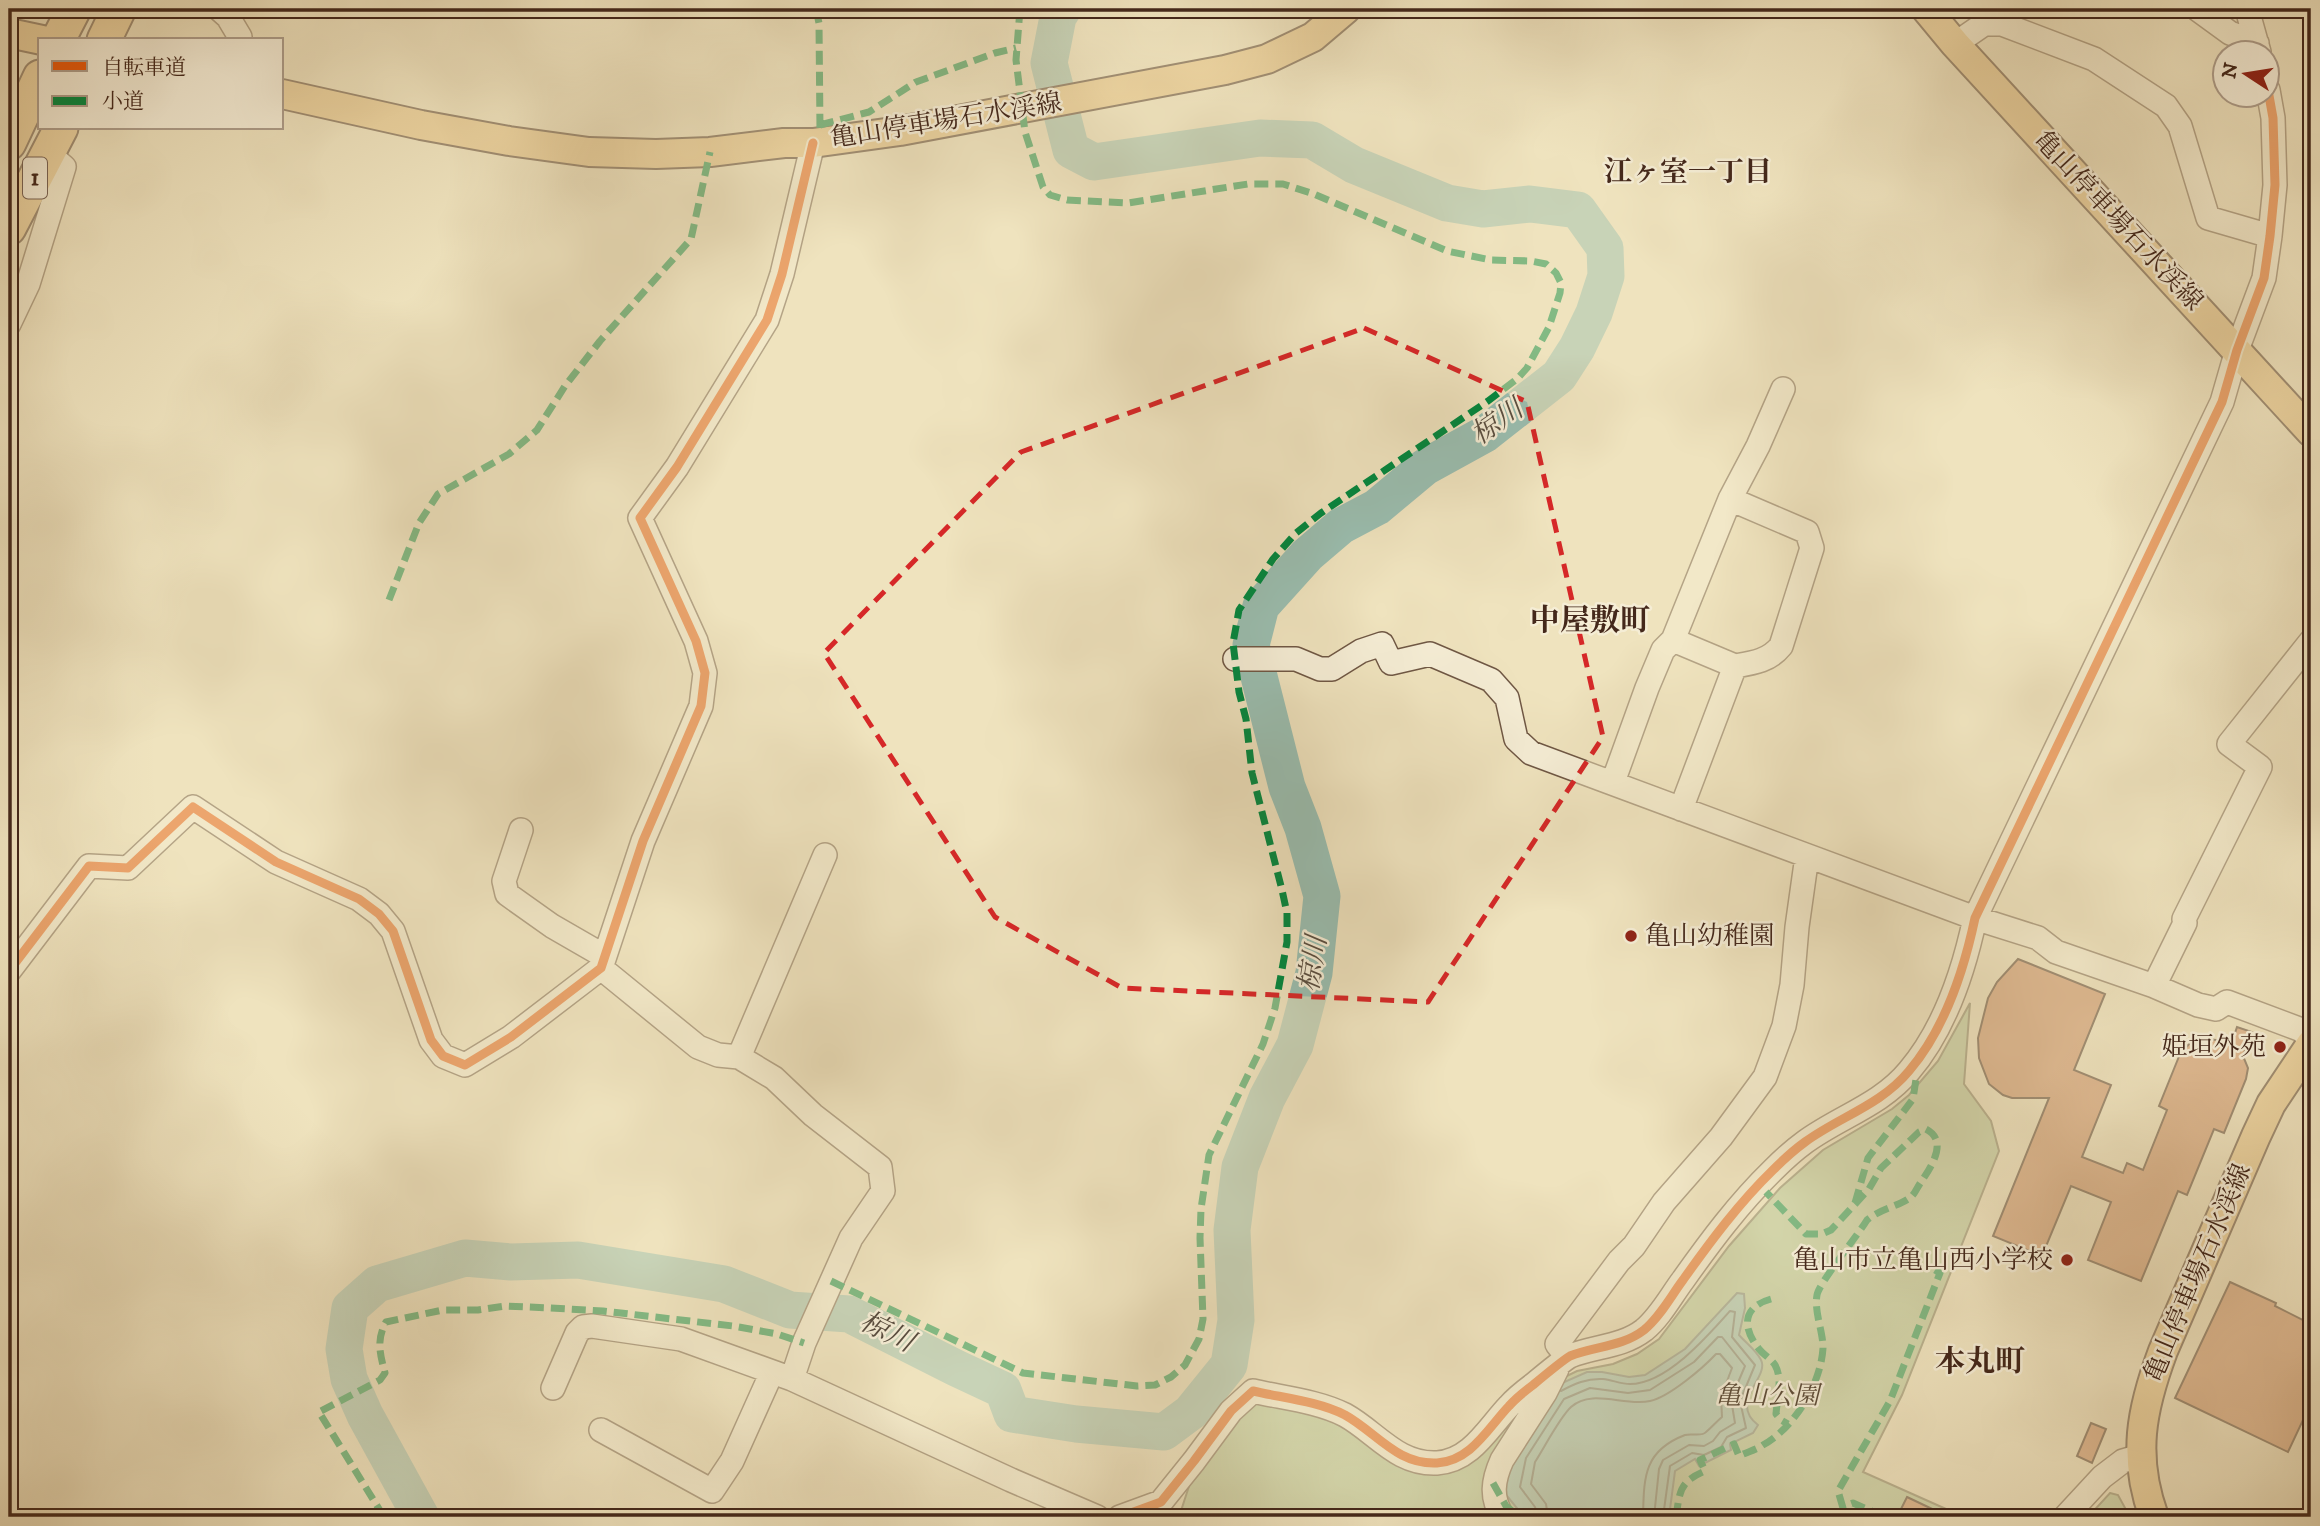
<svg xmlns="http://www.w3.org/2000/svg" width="2320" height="1526" font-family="'IM FELL DW Pica','Noto Serif JP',serif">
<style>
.green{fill:#b3c596;stroke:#7c7658;stroke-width:2}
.water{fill:#9abeb0;stroke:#788274;stroke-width:2}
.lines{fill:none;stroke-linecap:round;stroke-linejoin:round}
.shore{stroke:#6f7366;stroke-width:2}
.river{stroke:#9abeb0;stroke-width:37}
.building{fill:#cc875d;stroke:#44281b;stroke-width:2}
.minor-casing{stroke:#6f5744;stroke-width:26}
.major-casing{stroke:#44281b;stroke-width:32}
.highway-casing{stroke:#44281b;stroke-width:37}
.minor{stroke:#f5edd5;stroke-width:23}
.major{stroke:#e8c27f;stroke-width:28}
.highway{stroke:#e8c27f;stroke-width:33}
.quiet{stroke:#00873e;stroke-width:7;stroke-dasharray:14 7;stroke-linecap:butt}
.cycleway-casing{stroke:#f5edd5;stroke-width:13}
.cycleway{stroke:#e8590c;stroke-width:9}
.marked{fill:none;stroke:#d62828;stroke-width:5;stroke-dasharray:14 9;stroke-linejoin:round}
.poi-dot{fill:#8f2418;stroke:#f5edd5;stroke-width:2.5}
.labels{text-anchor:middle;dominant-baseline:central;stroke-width:5;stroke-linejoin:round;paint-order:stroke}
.shield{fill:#f5edd5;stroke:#796353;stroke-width:2}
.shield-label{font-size:24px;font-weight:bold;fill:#44281b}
.street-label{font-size:26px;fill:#44281b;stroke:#f5edd5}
.poi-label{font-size:26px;fill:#44281b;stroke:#f5edd5;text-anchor:end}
.park-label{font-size:26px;font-style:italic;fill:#604f3a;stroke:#f5edd5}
.neighbourhood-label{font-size:28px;font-weight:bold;fill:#44281b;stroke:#f5edd5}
.water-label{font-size:28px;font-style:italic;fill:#5a4e40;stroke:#f5edd5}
.quarter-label{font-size:30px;font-weight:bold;fill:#44281b;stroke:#f5edd5}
</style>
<rect width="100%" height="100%" fill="#efe3be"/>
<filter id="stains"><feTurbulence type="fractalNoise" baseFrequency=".00286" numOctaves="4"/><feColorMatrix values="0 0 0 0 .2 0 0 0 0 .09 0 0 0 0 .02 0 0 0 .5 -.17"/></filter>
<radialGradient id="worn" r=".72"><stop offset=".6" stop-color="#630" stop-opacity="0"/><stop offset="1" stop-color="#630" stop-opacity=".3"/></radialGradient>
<path class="green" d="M1970,1003L1964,1084L1991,1121L1999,1151L1902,1395L1863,1472L1964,1517H1179L1192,1477L1235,1416L1259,1401L1311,1410L1435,1470L1536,1391L1577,1371L1613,1364L1637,1354L1659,1339L1729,1246L1780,1188L1823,1150L1892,1109L1909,1095L1938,1061Z
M2110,1493L2118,1495L2130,1517H2088Z"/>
<path class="water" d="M1737,1293L1744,1294L1745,1308L1739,1335C1745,1342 1757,1351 1761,1360C1770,1377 1728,1402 1758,1425L1753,1433L1730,1444L1731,1450L1699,1466L1695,1459L1675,1471L1669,1517H1524L1503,1491L1507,1466L1553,1387L1587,1372H1602L1629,1377L1645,1375L1685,1349Z"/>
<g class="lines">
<path class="shore" d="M1561,1391C1574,1384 1587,1378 1603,1379C1612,1380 1621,1384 1630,1384C1666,1384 1707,1337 1730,1311L1735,1312L1732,1337L1755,1365L1740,1401L1746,1428L1727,1437L1721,1447L1704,1455L1692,1453L1670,1466L1663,1517
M1538,1517L1535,1507L1520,1487L1526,1458L1564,1399L1590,1388L1628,1393L1650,1390L1694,1362L1718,1337H1722L1745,1366L1731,1399L1735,1423L1720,1432L1713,1441L1704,1446L1689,1445L1663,1460L1659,1469L1654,1517
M1548,1517L1546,1504L1531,1484L1535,1462C1544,1448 1560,1417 1571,1407C1592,1388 1625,1407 1650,1401C1669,1397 1703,1368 1716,1354H1720L1732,1368L1721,1397L1722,1417C1716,1422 1712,1427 1706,1432C1702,1437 1692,1433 1685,1435C1643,1451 1644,1478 1643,1517"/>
<path class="river" d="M421,1517L365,1415L349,1379L344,1349L350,1308L377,1284L465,1258L511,1262L578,1260L724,1284L790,1310L849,1314L956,1368L1003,1390L1012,1414L1076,1424L1164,1432L1191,1412L1229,1365L1236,1320L1232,1230L1240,1167L1267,1098L1295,1045L1314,973L1322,896L1303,828L1287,787L1251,645L1261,606L1307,555L1341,526L1377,507L1425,467L1485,434L1559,376L1577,348L1594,313L1606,276L1605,248L1578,210L1530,204L1483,209L1447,203L1354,165L1312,140L1260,138L1094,162L1071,150L1049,63L1058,17L1063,9"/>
</g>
<path class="building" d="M2018,959L2105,994L2074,1070L2111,1085L2082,1157L2123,1173L2127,1163L2143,1170L2167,1110L2159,1106L2180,1054L2189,1044L2201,1039L2217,1040L2231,1045L2237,1027L2252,1032L2243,1056L2248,1068L2246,1079L2224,1133L2214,1129L2187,1195L2178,1191L2141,1281L2088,1260L2111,1202L2071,1186L2042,1256L1993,1236L2049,1098H2012L2003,1095L1989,1084L1979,1058L1978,1038L1988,998L1997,982Z
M2230,1282L2276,1303L2275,1306L2311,1324V1403L2288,1452L2175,1398Z
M2091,1423L2106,1429L2092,1463L2077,1456Z
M1907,1497L1949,1517H1897Z"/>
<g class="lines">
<g class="minor-casing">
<path id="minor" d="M219,9L228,17L240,37L239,40
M2197,9L2230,33L2257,43
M2247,9L2259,52
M1955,44L1984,24H2002L2094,59L2166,106L2180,126L2208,218L2270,236
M9,324L28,284L64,167L48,153
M1673,640L1735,666
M1235,659H1296L1320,669H1332L1361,651L1382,644L1391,663L1430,654L1491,680L1507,698L1516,739L1531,753L1975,918L2038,938L2056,952L2154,986L2198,1005L2216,1009L2227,1002L2299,1029L2311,1037
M1613,782L1647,688L1663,650L1673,640L1730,499L1758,446L1783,389
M1681,809L1735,666C1753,663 1769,661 1781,646L1812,548L1807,532L1730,499
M521,830L504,881L507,894L552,926L604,956
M601,968L698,1047L718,1055L739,1057L774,1078L813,1115L880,1167L883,1191L851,1238L804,1343L792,1379
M9,971L89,866L128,868L193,807L276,862L359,899L379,914L393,931L431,1040L443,1056L465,1065L511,1037L601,968L643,841L701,706L705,673L696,641L640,518L677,467L767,320L782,274L813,143
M2154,986L2185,923L2184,919L2260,767L2229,744L2311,641
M739,1057L825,855
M1567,1357L1557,1344L1619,1261L1634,1246L1664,1202L1721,1137L1765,1077L1784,1026L1792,985L1797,927L1807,856
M553,1388L577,1333L583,1327L592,1326L681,1339L792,1379L1011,1480L1097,1517
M601,1430L712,1491L732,1461L772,1372
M1120,1517L1161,1502L1194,1461L1231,1411L1253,1391C1283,1398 1317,1401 1345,1415C1376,1432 1397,1465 1437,1463C1471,1461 1488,1428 1509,1406C1516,1398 1525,1391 1533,1385C1539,1380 1565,1359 1570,1356C1595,1346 1622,1347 1644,1330C1660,1317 1671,1296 1683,1280C1710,1242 1739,1203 1773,1170C1783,1160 1794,1150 1805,1142C1839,1117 1881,1105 1909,1071C1944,1030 1964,970 1975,918L2222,402L2237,350L2264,278L2270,236L2275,185L2273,118L2268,90
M1503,1517C1490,1498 1493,1480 1502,1460L1545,1393L1557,1369
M2065,1517L2102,1477L2123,1461L2140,1456"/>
</g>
<g class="major-casing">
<path id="major" d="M1926,9L1955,44L2311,432
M9,33L42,40
M282,94L421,125L509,141L589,152L656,154L710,152L784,143H813L900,131L1225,70L1267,59L1313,37L1346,9
M2154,1517C2132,1456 2141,1410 2163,1351L2256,1136L2271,1104L2311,1044"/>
</g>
<g class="highway-casing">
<path id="highway" d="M58,40L74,9
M104,40L119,9
M9,143L40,77
M9,228L61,128"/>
</g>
<use href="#minor" class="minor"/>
<use href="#major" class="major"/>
<use href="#highway" class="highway"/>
<path class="quiet" d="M816,9L819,23L820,131
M820,125L869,112L916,82L995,53L1016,48
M389,600L419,523L438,494L509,454L537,430L565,386L600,341L691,239L710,152
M1855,1203L1868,1158L1913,1099L1916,1079
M831,1281L1023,1373L1137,1386L1155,1385L1171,1377L1185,1365L1199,1339L1203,1319L1200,1238L1201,1209L1209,1155L1263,1044L1275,1008L1287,942V913L1282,890L1252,773L1246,719L1239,692L1233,643L1239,610L1273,559L1296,533L1321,513L1488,401L1517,379L1527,368L1549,327L1560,293L1561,283L1556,273L1546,264L1531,261L1491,260L1447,251L1314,194L1283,184H1248L1128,203L1067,200L1050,195L1043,187L1025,132L1016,60L1020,9
M1771,1299C1742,1307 1742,1328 1759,1349C1764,1355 1771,1359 1775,1365C1783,1379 1777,1399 1776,1414L1781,1420L1788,1424
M1493,1483L1506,1506L1519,1517
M1843,1508L1838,1491L1890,1401L1940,1273L1935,1270
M384,1517L319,1412L380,1380L385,1373C380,1354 376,1340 386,1322L443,1310H478L506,1306L550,1308L603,1311L733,1326L777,1334L804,1343
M1676,1517C1680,1491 1679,1482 1705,1471L1700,1460L1734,1444L1739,1456C1747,1452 1756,1450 1763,1445C1794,1428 1821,1384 1823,1348C1823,1331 1814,1312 1817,1295C1819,1283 1858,1235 1867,1220C1881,1208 1901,1206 1912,1196C1915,1193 1918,1186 1921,1182C1931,1167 1949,1141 1926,1129L1919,1132L1881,1168L1869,1189L1831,1230L1822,1234H1806L1766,1192
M1836,1517L1845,1506L1853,1503L1885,1517"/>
<g class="cycleway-casing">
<path id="cycleway" d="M9,971L89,866L128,868L193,807L276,862L359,899L379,914L393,931L431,1040L443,1056L465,1065L511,1037L601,968L643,841L701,706L705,673L696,641L640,518L677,467L767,320L782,274L813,143
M1120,1517L1161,1502L1194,1461L1231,1411L1253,1391C1283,1398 1317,1401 1345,1415C1376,1432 1397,1465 1437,1463C1471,1461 1488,1428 1509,1406C1516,1398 1525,1391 1533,1385C1539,1380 1565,1359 1570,1356C1595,1346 1622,1347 1644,1330C1660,1317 1671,1296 1683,1280C1710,1242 1739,1203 1773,1170C1783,1160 1794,1150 1805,1142C1839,1117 1881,1105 1909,1071C1944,1030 1964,970 1975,918L2222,402L2237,350L2264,278L2270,236L2275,185L2273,118L2268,90"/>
</g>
<use href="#cycleway" class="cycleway"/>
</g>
<path d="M0 0H2320V1526H0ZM1364,328L1527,402L1603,737L1428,1002L1122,988L995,917L824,653L1021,452Z" fill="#efe3be" fill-opacity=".55" fill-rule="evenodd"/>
<path class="marked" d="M1364,328L1527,402L1603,737L1428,1002L1122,988L995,917L824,653L1021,452Z"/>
<g class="poi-dot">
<circle cx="1631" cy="936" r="7"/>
<circle cx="2280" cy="1047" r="7"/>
<circle cx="2067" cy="1260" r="7"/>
</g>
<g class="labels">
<rect class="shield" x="23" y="157.5" width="24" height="41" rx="5"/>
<g class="shield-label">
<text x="35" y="178">1</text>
</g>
<g class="street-label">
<text transform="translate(946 121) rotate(-9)">亀山停車場石水渓線</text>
<text transform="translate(2118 221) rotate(47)">亀山停車場石水渓線</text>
<text transform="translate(2198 1273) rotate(-67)">亀山停車場石水渓線</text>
</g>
<g class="poi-label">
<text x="1645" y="936" text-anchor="start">亀山幼稚園</text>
<text x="2266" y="1047">姫垣外苑</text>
<text x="2053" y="1260">亀山市立亀山西小学校</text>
</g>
<g class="park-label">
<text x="1767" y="1396">亀山公園</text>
</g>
<g class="neighbourhood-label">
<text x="1688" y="172">江ヶ室一丁目</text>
</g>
<g class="water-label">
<text transform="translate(1497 422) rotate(-35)">椋川</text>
<text transform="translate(1313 964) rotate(-81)">椋川</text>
<text transform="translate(887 1332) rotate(26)">椋川</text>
</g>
<g class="quarter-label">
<text x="1590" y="621">中屋敷町</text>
<text x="1980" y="1362">本丸町</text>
</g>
</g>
<rect width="2320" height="1526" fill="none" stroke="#efe3be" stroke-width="35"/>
<rect x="10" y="10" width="2299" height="1505" fill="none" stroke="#44281b" stroke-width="3.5"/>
<rect x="18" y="18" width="2285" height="1491" fill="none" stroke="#44281b" stroke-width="2"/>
<rect x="38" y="38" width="245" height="91" fill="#f5edd5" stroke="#ae9e8b" stroke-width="2"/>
<rect x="52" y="61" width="35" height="10" fill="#e8590c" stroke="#ae9e8b" stroke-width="2"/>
<text x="102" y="74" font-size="21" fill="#44281b">自転車道</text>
<rect x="52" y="96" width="35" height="10" fill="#00873e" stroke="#ae9e8b" stroke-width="2"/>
<text x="102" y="108" font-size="21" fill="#44281b">小道</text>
<g transform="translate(2246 74) rotate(282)"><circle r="33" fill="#f5edd5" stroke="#ae9e8b" stroke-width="2"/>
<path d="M0-5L12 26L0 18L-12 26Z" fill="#8f2418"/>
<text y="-10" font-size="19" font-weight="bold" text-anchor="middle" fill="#44281b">N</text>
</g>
<rect width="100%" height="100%" filter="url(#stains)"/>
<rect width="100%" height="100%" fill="url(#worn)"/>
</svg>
